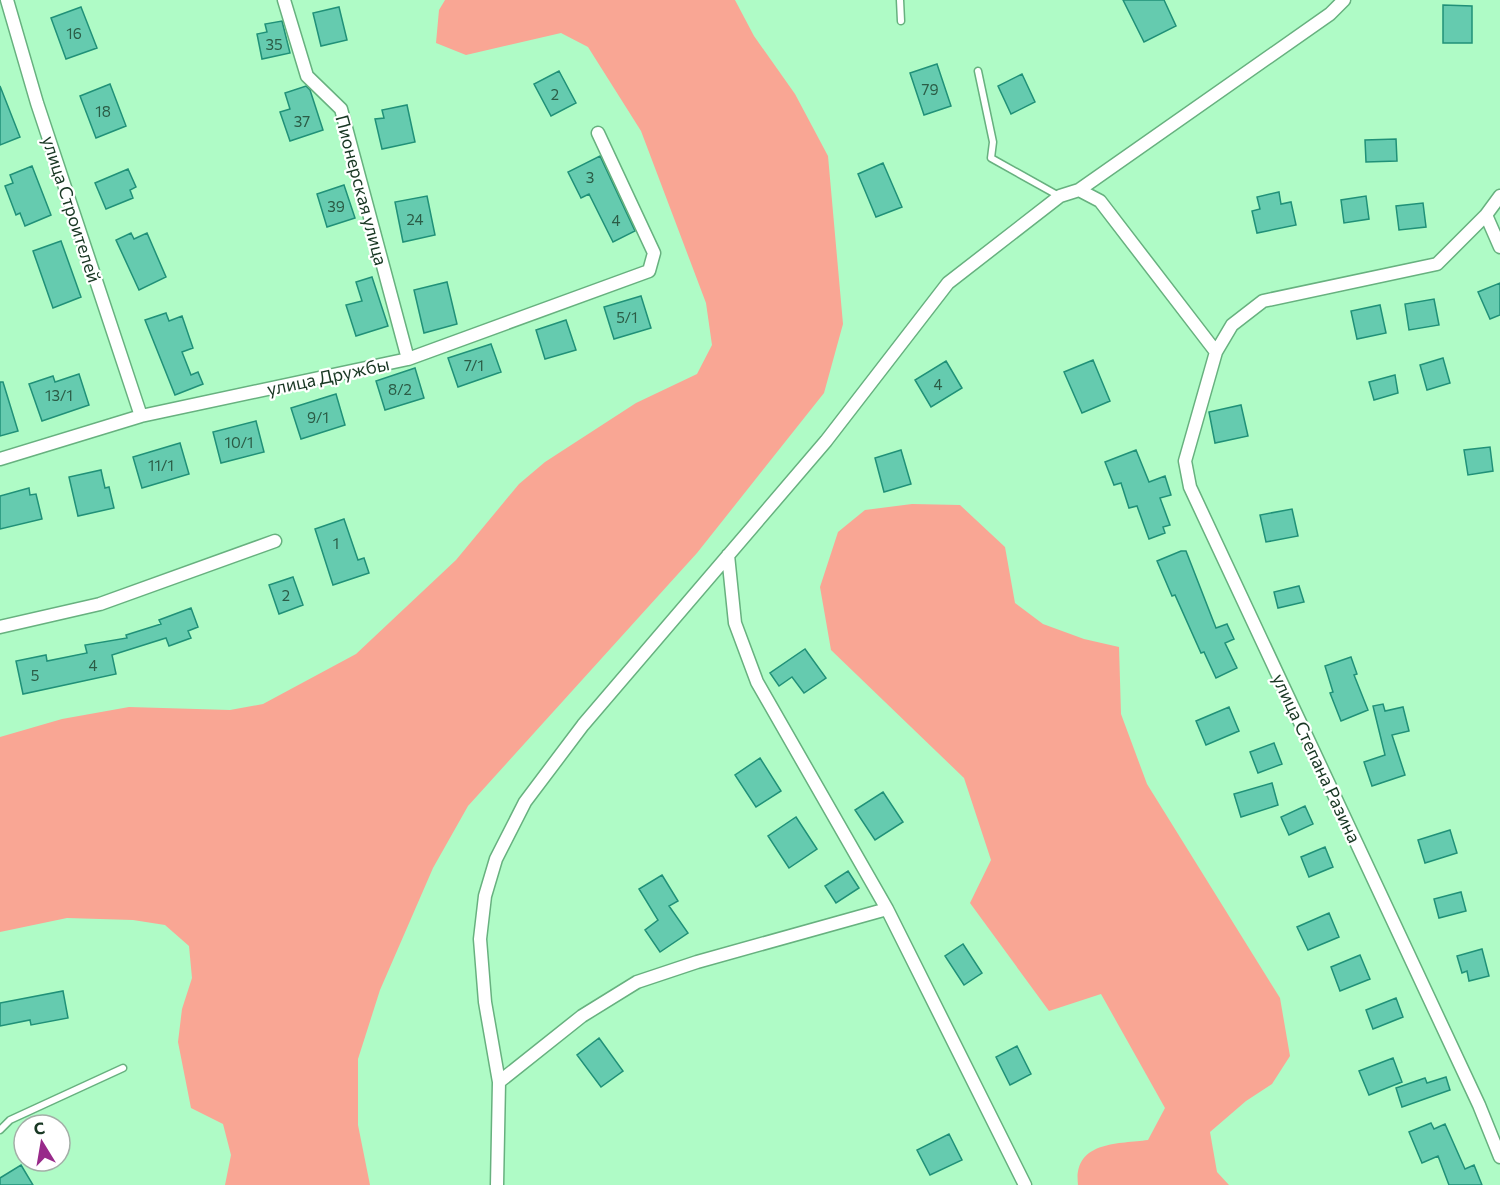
<svg xmlns="http://www.w3.org/2000/svg" width="1500" height="1185" font-family="Commissioner,sans-serif">
<style>
.green{fill:#f9a694}
.building{fill:#65cbaf;stroke:#209178;stroke-width:1.5}
.lines{fill:none;stroke-linecap:round;stroke-linejoin:round}
.service-casing{stroke:#67b17f;stroke-width:9}
.minor-casing{stroke:#67b17f;stroke-width:15}
.service{stroke:#fff;stroke-width:6}
.minor{stroke:#fff;stroke-width:12}
.labels{text-anchor:middle;dominant-baseline:central;stroke-width:4.5;stroke-linejoin:round;paint-order:stroke}
.number-label{font-size:15px;fill:#2b5c46}
.street-label{font-size:18px;fill:#183723;stroke:#fff}
</style>
<rect width="100%" height="100%" fill="#affbc6"/>
<path class="green" d="M445,0H735L754,36L795,94L828,156L843,324L824,393L697,553L468,806L433,868L380,990L358,1059V1125L370,1185H225L231,1155L223,1124L191,1108L178,1042L182,1009L192,978L189,946L165,925L133,920L67,918L0,932V737L62,719L129,707L230,710L263,704L356,654L456,560L519,484L545,462L636,403L697,374L712,345L706,303L641,131L588,47L561,33L466,55L436,43L439,10Z
M912,504L960,505L1005,547L1015,603L1043,624L1084,639L1119,647L1121,714L1147,784L1280,998L1290,1056L1272,1084L1246,1101L1210,1132L1217,1172L1229,1185H1078C1073,1141 1118,1144 1148,1140L1165,1108L1101,994L1049,1011L970,903L991,860L964,778L831,650L820,587L838,532L865,510Z"/>
<path class="building" d="M1123,0H1164L1176,26L1144,42Z
M1443,5L1472,6V43H1443Z
M81,7L97,48L66,59L51,18Z
M339,7L347,40L321,46L313,13Z
M282,21L290,53L262,59L257,34L267,32L265,24Z
M937,64L951,106L924,115L910,73Z
M559,71L576,103L551,116L534,84Z
M1022,74L1035,102L1011,114L998,86Z
M110,84L126,126L96,138L80,96Z
M0,86L20,137L0,145Z
M306,86L310,90L323,130L290,141L280,112L290,109L285,93Z
M407,105L415,142L382,149L375,119L384,118L382,110Z
M1396,139L1397,161L1366,162L1365,140Z
M600,156L635,231L613,242L589,194L581,198L568,172Z
M883,163L902,207L876,217L858,174Z
M32,166L51,215L25,226L20,213L16,215L5,186L13,183L10,175Z
M128,169L136,187L130,190L133,198L106,209L95,183Z
M344,185L355,218L327,227L317,194Z
M1279,192L1281,204L1291,202L1296,225L1257,233L1252,211L1260,209L1257,197Z
M427,196L435,235L403,242L395,202Z
M1366,196L1369,219L1344,223L1341,200Z
M1423,203L1426,227L1399,230L1396,206Z
M131,233L134,239L147,233L166,277L139,290L116,240Z
M61,241L81,297L53,308L33,251Z
M372,277L388,326L356,336L346,305L362,301L356,282Z
M447,282L457,324L424,333L414,290Z
M1500,283V315L1490,319L1478,292Z
M641,296L651,328L614,339L604,307Z
M1434,299L1439,325L1409,330L1405,304Z
M1380,305L1386,333L1357,339L1351,311Z
M166,313L169,321L182,316L193,348L182,352L191,375L198,372L203,384L175,395L145,320Z
M566,320L576,350L545,359L536,330Z
M491,344L501,372L458,387L448,358Z
M1443,358L1450,383L1427,390L1420,365Z
M1093,360L1110,401L1082,413L1064,372Z
M946,361L962,388L931,407L915,380Z
M415,368L424,398L385,410L376,381Z
M79,374L89,405L42,421L29,384L53,376L55,382Z
M1395,375L1398,393L1374,400L1369,382Z
M0,382H3L18,431L0,436Z
M336,394L345,425L301,439L291,408Z
M1241,405L1248,436L1215,443L1209,412Z
M256,421L264,452L221,463L213,432Z
M180,443L189,474L142,488L133,457Z
M1490,447L1493,471L1468,475L1464,450Z
M901,450L911,484L884,492L875,458Z
M1136,450L1149,482L1165,476L1171,495L1160,498L1170,525L1163,527L1165,533L1149,539L1137,506L1129,508L1121,483L1114,485L1105,462Z
M101,470L105,488L109,487L114,508L78,516L69,477Z
M29,488L30,495L36,494L42,519L0,529V496Z
M1292,509L1298,536L1266,542L1260,515Z
M344,519L358,560L364,558L369,573L333,585L315,529Z
M1181,551H1186L1216,628L1227,624L1234,639L1225,643L1237,668L1216,678L1204,652L1201,653L1175,595L1172,596L1157,561Z
M293,577L303,605L279,614L269,585Z
M1299,586L1304,602L1278,608L1274,592Z
M191,608L198,627L188,631L191,638L169,646L166,638L112,655L116,674L23,694L16,661L46,655L47,661L87,653L85,645L127,638L126,635L161,624L159,620Z
M805,649L826,678L804,693L792,677L779,686L770,673Z
M1351,657L1357,674L1354,675L1368,710L1341,721L1330,693L1333,692L1325,666Z
M1383,704L1385,711L1403,707L1409,731L1392,735L1405,775L1372,786L1364,762L1385,755L1373,706Z
M1229,707L1239,731L1206,745L1196,721Z
M1274,743L1282,764L1258,773L1250,752Z
M760,758L781,791L756,807L735,775Z
M1272,783L1278,805L1241,817L1234,794Z
M883,792L903,822L875,840L855,810Z
M1305,806L1313,824L1289,835L1281,817Z
M796,817L817,849L789,868L768,836Z
M1450,830L1457,853L1425,863L1418,840Z
M1325,847L1333,867L1309,877L1301,857Z
M848,871L859,888L836,903L825,886Z
M662,875L678,901L669,906L688,933L660,952L645,930L658,920L639,889Z
M1461,892L1466,911L1439,918L1434,899Z
M1329,913L1339,937L1308,950L1297,927Z
M963,944L982,973L964,985L945,956Z
M1482,949L1489,976L1469,981L1467,971L1462,973L1457,956Z
M1360,955L1370,979L1340,991L1331,967Z
M63,991L68,1018L31,1025L30,1020L0,1026V1003Z
M1396,998L1403,1017L1373,1029L1366,1010Z
M599,1038L623,1071L601,1087L577,1055Z
M1017,1046L1031,1074L1010,1085L996,1057Z
M1393,1058L1402,1082L1369,1095L1359,1071Z
M1446,1077L1450,1090L1402,1107L1396,1088L1425,1078L1427,1083Z
M1431,1123L1434,1129L1445,1124L1465,1169L1474,1165L1482,1185H1449L1438,1156L1422,1163L1409,1132Z
M949,1134L962,1160L930,1175L917,1150Z
M21,1165L33,1185H0V1178Z"/>
<g class="lines">
<g class="service-casing">
<path id="service" d="M900,0L901,21
M978,71L993,142L991,158L1059,196
M0,1130L10,1120L123,1068"/>
</g>
<g class="minor-casing">
<path id="minor" d="M7,0L37,103L141,416
M284,0L307,76L341,109L408,359
M1079,190L1330,14L1344,0
M1500,196L1486,215L1437,264L1263,301L1232,325L1216,352L1185,461L1190,487L1479,1105L1500,1157
M1486,215L1500,247
M0,459L141,416L408,359L649,271L654,253L598,133
M728,555L735,623L757,682L887,909L1025,1185
M0,627L100,604L275,541
M499,1082L582,1016L637,982L697,962L887,909
M497,1185L499,1082L485,1002L480,939L485,896L496,859L525,802L583,725L826,441L948,283L1060,196L1079,190L1100,201L1216,352"/>
</g>
<use href="#service" class="service"/>
<use href="#minor" class="minor"/>
</g>
<g class="labels">
<g class="number-label">
<text x="74" y="33">16</text>
<text x="274" y="44">35</text>
<text x="930" y="89">79</text>
<text x="555" y="94">2</text>
<text x="103" y="111">18</text>
<text x="302" y="121">37</text>
<text x="590" y="177">3</text>
<text x="336" y="206">39</text>
<text x="415" y="219">24</text>
<text x="616" y="220">4</text>
<text x="627" y="317">5/1</text>
<text x="474" y="365">7/1</text>
<text x="938" y="384">4</text>
<text x="400" y="389">8/2</text>
<text x="59" y="395">13/1</text>
<text x="318" y="417">9/1</text>
<text x="239" y="442">10/1</text>
<text x="161" y="465">11/1</text>
<text x="336" y="543">1</text>
<text x="286" y="595">2</text>
<text x="93" y="665">4</text>
<text x="35" y="675">5</text>
</g>
<g class="street-label">
<text transform="translate(362 190) rotate(75)">Пионерская улица</text>
<text transform="translate(72 209) rotate(72)">улица Строителей</text>
<text transform="translate(328 376) rotate(-12)">улица Дружбы</text>
<text transform="translate(1317 758) rotate(65)">улица Степана Разина</text>
</g>
</g>
<g transform="translate(42 1143) rotate(349)"><circle r="28" fill="#ffffff" stroke="#a3afa7" stroke-width="1.5"/>
<path d="M0-4.5L10 22L0 15L-10 22Z" fill="#982a8a"/>
<text y="-9" font-size="16" font-weight="bold" text-anchor="middle" fill="#183723">С</text>
</g>
</svg>
